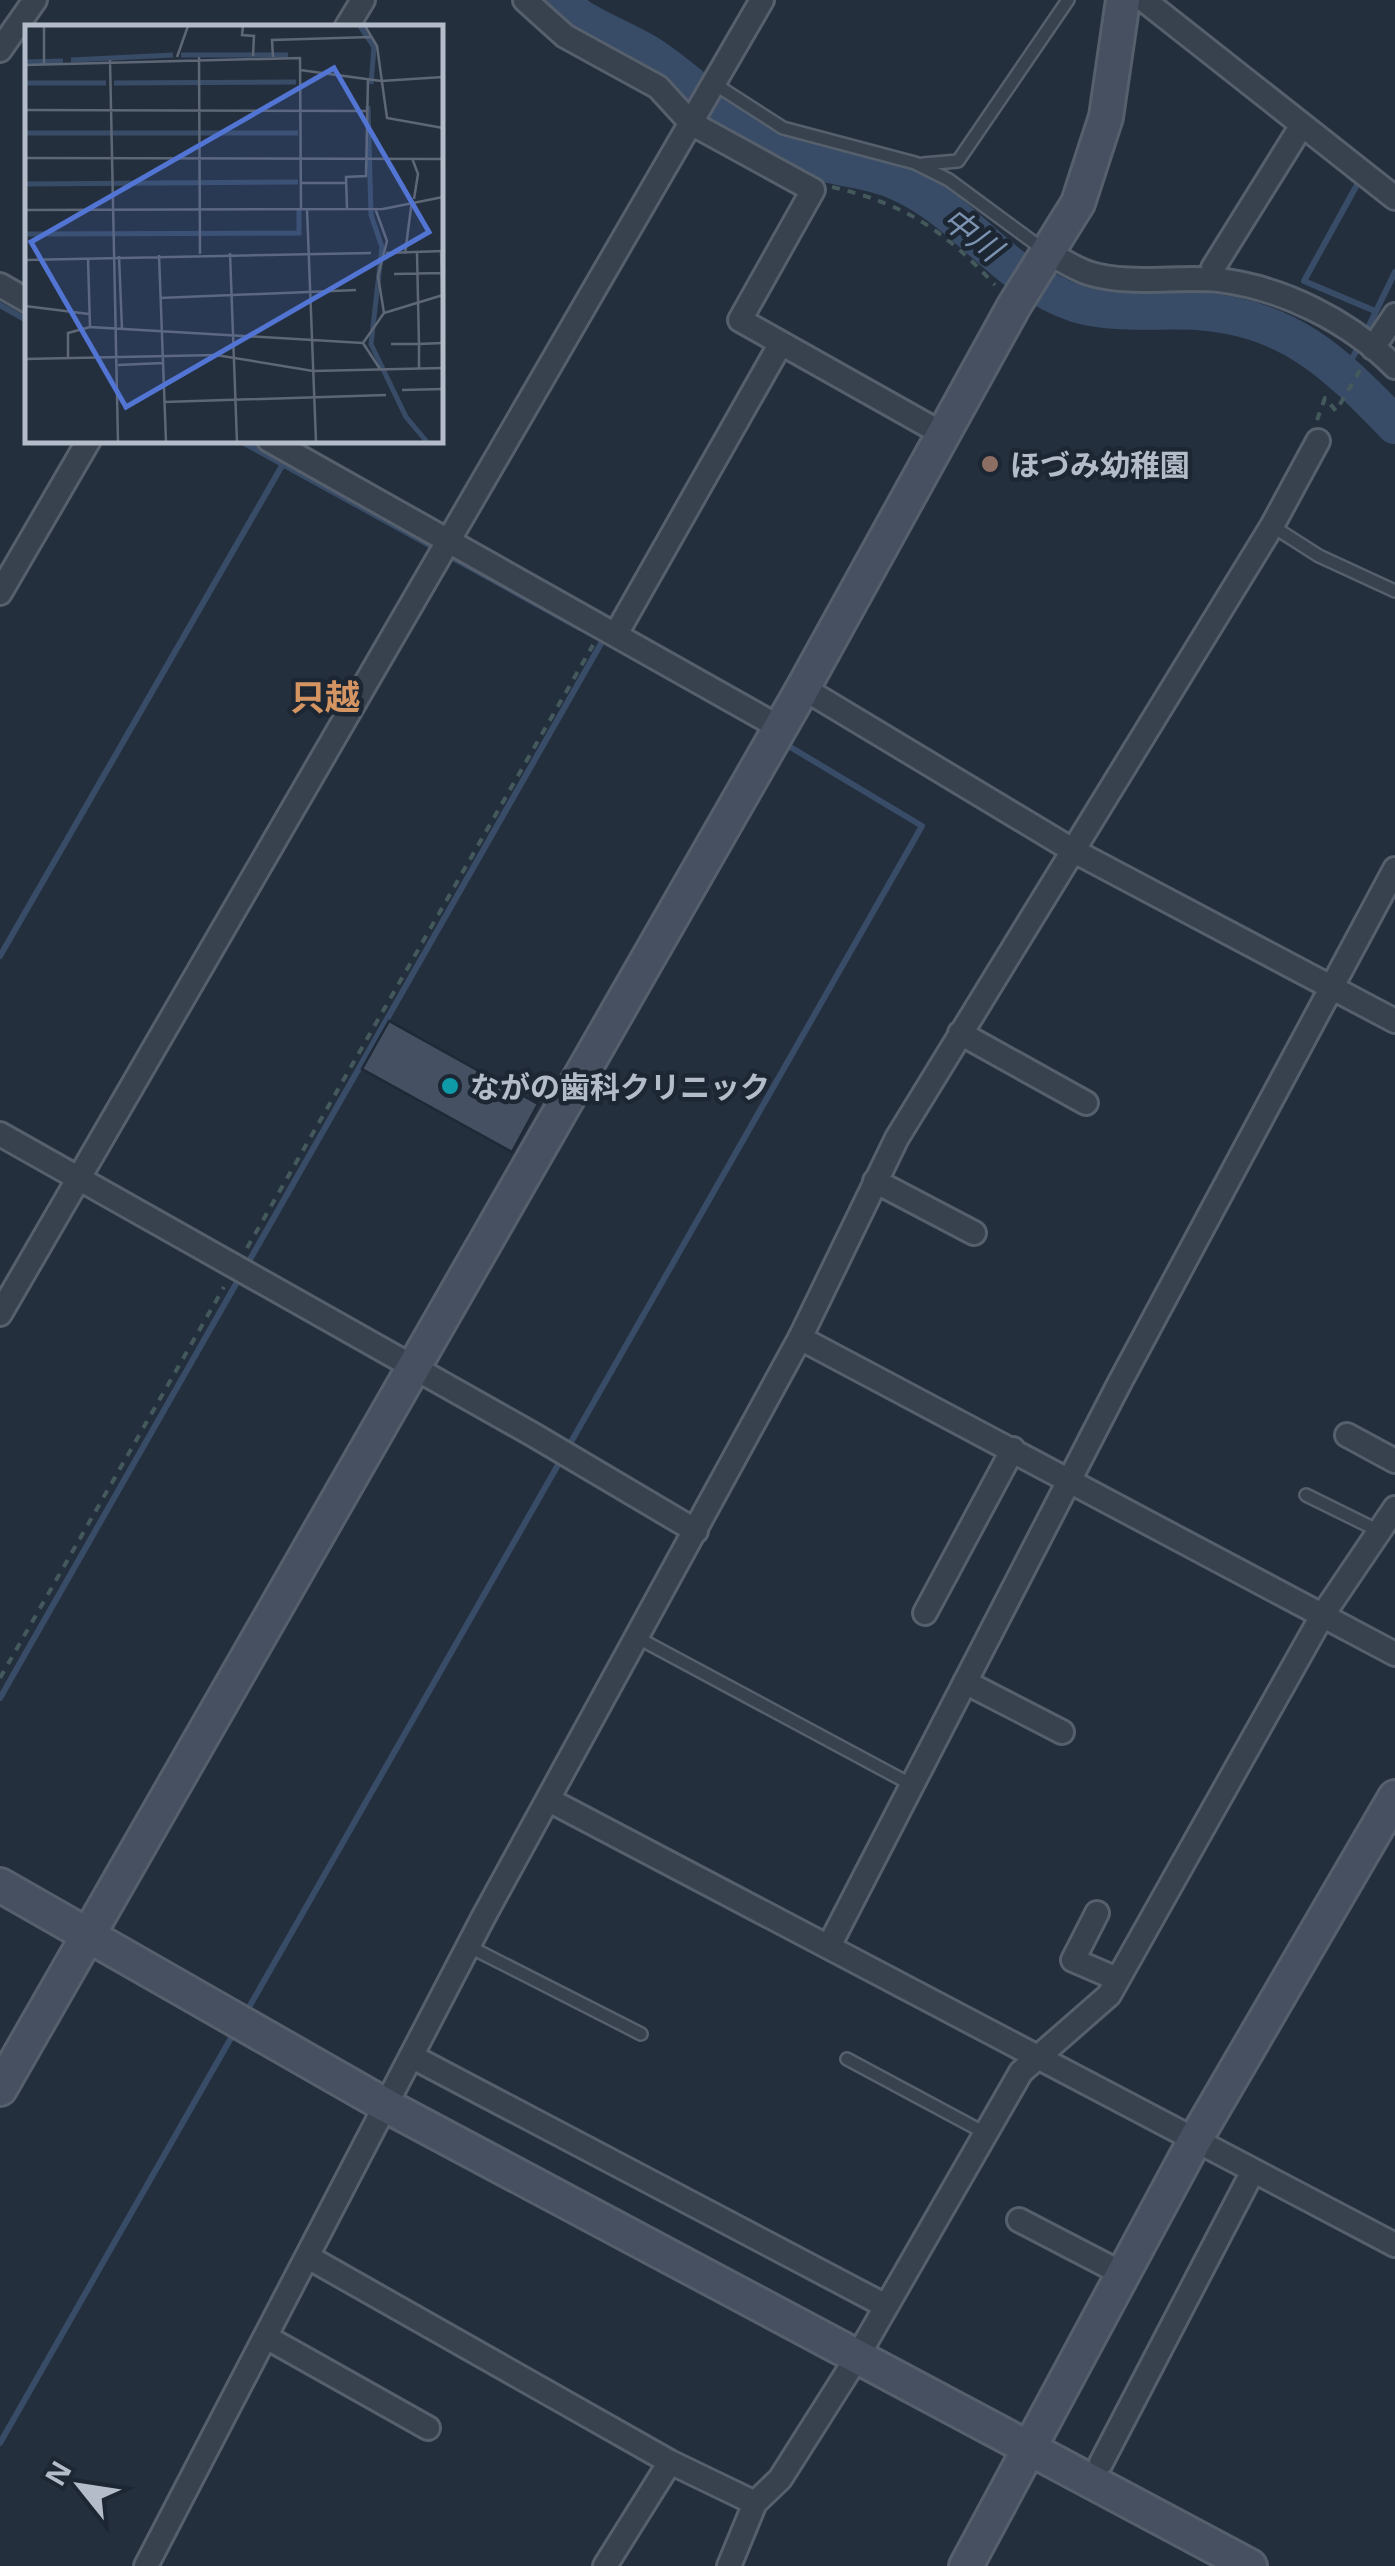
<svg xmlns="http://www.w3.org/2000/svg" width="1395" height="2566" font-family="'Open Sans','Noto Sans JP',sans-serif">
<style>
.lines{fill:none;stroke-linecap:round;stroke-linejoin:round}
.stream{stroke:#394c67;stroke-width:6}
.river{stroke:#394c67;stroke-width:38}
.building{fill:#455162;stroke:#1f2835;stroke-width:2.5}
.lane-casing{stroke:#565f6c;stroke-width:16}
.street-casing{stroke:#565f6c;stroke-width:28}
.secondary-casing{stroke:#565f6c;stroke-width:38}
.path{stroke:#44595c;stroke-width:4;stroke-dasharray:8 8;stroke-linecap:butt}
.lane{stroke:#38414e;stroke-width:11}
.street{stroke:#38414e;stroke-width:22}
.secondary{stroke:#465061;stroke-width:32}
.education-dot{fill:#8d6e63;stroke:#1d2633;stroke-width:4}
.culture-dot{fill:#0f9aa8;stroke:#1d2633;stroke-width:4}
.labels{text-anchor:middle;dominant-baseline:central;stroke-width:9;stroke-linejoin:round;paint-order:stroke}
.poi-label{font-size:30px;font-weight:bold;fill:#b4bcc9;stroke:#1d2633;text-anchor:start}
.water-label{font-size:32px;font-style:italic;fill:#7c92b1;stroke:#1d2633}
.quarter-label{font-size:35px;font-weight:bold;fill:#d59563;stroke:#1d2633}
.inset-river{fill:none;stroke:#394c67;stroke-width:5}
.inset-road{fill:none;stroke:#5e6776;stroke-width:2.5}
.view{fill:#5274d3;fill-opacity:0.15;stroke:#5274d3;stroke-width:5}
.inset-edge{fill:none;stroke:#b4bcc9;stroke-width:5}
</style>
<rect width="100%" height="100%" fill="#242f3e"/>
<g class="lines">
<path class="stream" d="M1349,176L1358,183L1304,281L1375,311
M0,305L28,321
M1366,332L1395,272
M1344,373L1360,344
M239,440L580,628
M0,956L283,464
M0,1698L603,640
M244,2016L922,826L782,742
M0,2443L235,2031"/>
<path class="river" d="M558,0C584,27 617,35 648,54C694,83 734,130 784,151C823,168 865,166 901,183C967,213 1006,280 1075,303C1114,315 1157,309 1197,311C1289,317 1335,363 1395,425"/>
</g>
<path class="building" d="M389,1021L538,1104L512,1152L362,1069Z"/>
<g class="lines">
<g class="lane-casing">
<path id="lane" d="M713,83L783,128L915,163L949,180L1044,250
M923,164L958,161L1068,0
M1272,526L1319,556L1395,591
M1306,1495L1379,1531
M638,1638L912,1785
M468,1946L641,2034
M847,2059L985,2133"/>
</g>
<g class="street-casing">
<path id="street" d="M525,0L565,36L658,87L691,123L813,190L740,320L941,433
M1144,0L1395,198
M346,28L363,0
M0,50L35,0
M1047,252C1060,259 1074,268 1088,273C1130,286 1175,276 1219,280C1283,288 1349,321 1395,367
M1213,268L1302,125
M0,285L28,301
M1373,348L1395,315
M269,440L777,726
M0,593L89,440
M616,634L781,343
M803,688L1074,851L1395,1021
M960,1033L1086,1103
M0,1134L532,1434L696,1531
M875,1181L974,1233
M0,1314L762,0
M800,1338L1395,1654
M1347,1435L1395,1461
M925,1613L1013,1449
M965,1682L1062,1732
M549,1800L1395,2245
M1097,1913L1073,1960L1117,1979
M829,1946L1119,1384L1395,869
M411,2056L886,2306
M1019,2220L1123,2274
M308,2257L670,2462L755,2503L780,2479L856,2359L1021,2072L1109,1995L1322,1616L1395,1508
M266,2337L428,2428
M1101,2463L1253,2171
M146,2566L484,1916L800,1338L897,1138L1272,526L1318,441
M605,2566L670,2462
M729,2566L755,2503"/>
</g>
<g class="secondary-casing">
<path id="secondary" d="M0,1885L385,2105L1250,2566
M0,2089L803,688L1014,306L1078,203L1106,117L1123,0
M966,2566L1195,2140L1395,1797"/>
</g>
<path class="path" d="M832,187C905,204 944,230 995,285
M1317,420L1325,398L1336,411L1363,365
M247,1248L593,645
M0,1678L224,1287"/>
<use href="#lane" class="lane"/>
<use href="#street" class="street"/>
<use href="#secondary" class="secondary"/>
</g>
<circle class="education-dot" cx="990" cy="464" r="10"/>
<circle class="culture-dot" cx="450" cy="1086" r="10"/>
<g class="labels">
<g class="poi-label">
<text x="1010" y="464">ほづみ幼稚園</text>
<text x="470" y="1086">ながの歯科クリニック</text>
</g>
<g class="water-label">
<text transform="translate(973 233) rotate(38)">中川</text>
</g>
<g class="quarter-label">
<text x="325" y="696">只越</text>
</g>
</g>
<g transform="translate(25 25)">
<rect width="418" height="418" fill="#242f3e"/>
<path class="inset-river" d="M335,1L349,22L346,59M156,30H263M46,35L148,30M1,37L38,36M0,58H81M89,58L271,57M343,81L346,190L357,222L346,319L381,392L402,417M0,108H273M0,159L273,157M0,209L274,208V184"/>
<path class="inset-road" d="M19,1V38M218,1L217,10L229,11L228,31M340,1L352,21L362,93L418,103M152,32L163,1M174,32L175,229M248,32L247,15L346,12M85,35L93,417M0,40L275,33L276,184M275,45L356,56L418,52M0,85L341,86M0,133L418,134M387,133L393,149L389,174M276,158H321M322,183L321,152L341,151L343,54M282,184L291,417M0,185L358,184L418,172M416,226L418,297M205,228L212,417M361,228L418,226M380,229L387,175M134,230L141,417M94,231L97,304M63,233L65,302L338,318M0,235L346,228M369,249L417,248M135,273L331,265M0,281L64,289M359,288L418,270M338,318L359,288L353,251L362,216L350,183M338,318L355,344M366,319H394L392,228M43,332V308L65,302M0,334L191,330L288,346L418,343M93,340L138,338M394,344V319L418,318M377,365L418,364M139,377L361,370"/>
<path class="view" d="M309,43L404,207L101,382L6,217Z"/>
<rect width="418" height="418" class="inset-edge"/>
</g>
<g transform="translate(80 2486) rotate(300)" stroke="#1d2633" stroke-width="8" paint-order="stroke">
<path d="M0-8L18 38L0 25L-18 38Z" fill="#b4bcc9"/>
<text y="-15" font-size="28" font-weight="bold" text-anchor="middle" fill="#b4bcc9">N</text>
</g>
</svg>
